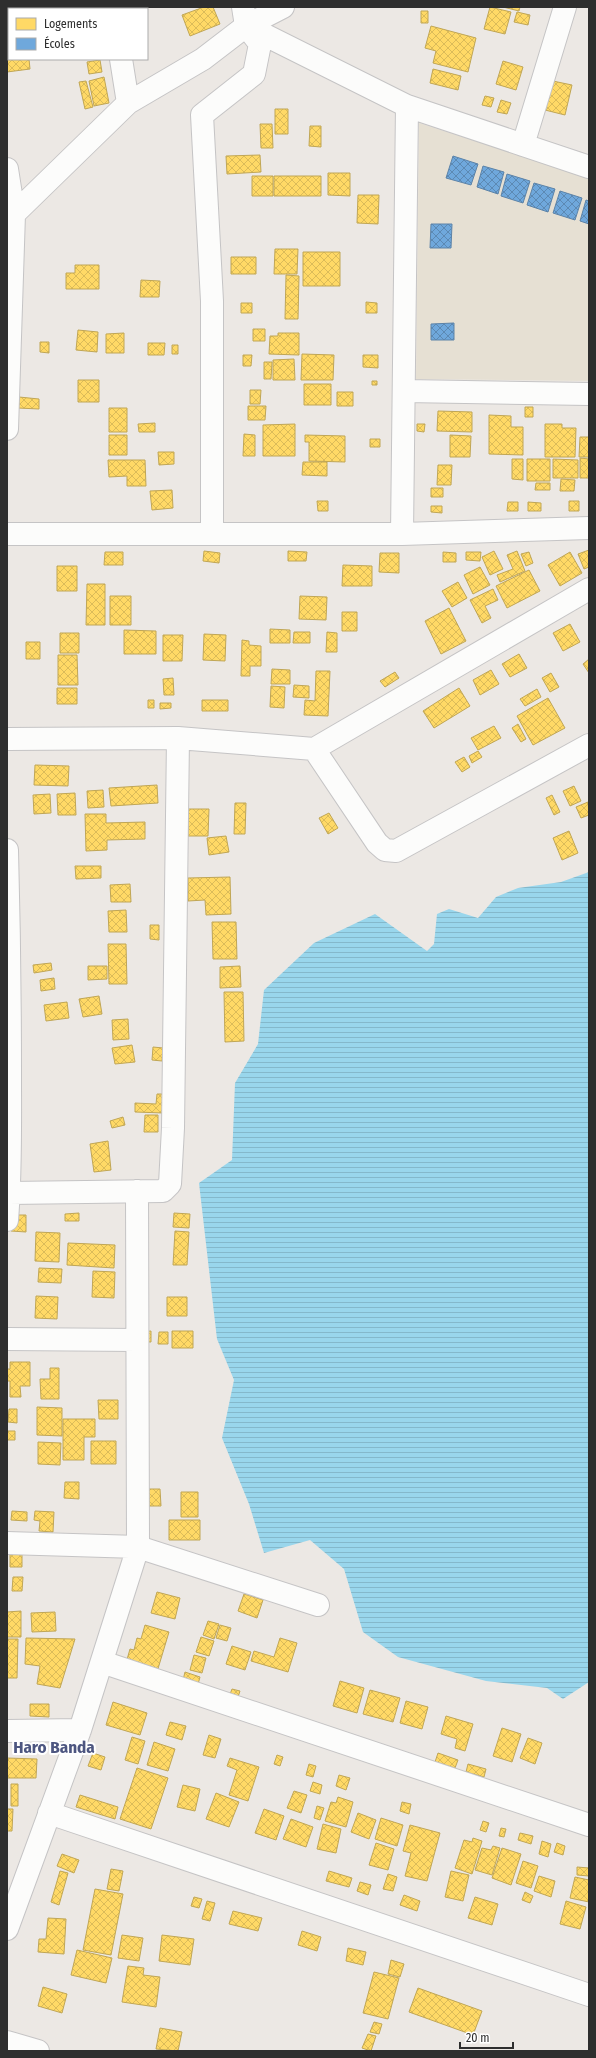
<svg xmlns="http://www.w3.org/2000/svg" width="596" height="2058" font-family="'Fira Sans Condensed',sans-serif">
<style>
.education{fill:#e6e0d3}
.water{fill:url(#water-rules)}
.homes{fill:url(#homes-cross-hatch);stroke:#c0a655}
.schools{fill:url(#schools-cross-hatch);stroke:#5c83a8}
.lines{fill:none;stroke-linecap:round;stroke-linejoin:round}
.minor-casing{stroke:#c5c4c5;stroke-width:24}
.minor{stroke:#fcfcfb;stroke-width:22}
.labels{text-anchor:middle;dominant-baseline:central;stroke-width:4;stroke-linejoin:round;paint-order:stroke}
.district-label{font-size:17px;font-weight:bold;fill:#4d5680;stroke:#fff}
</style>
<defs>
<pattern id="water-rules" width="6" height="5" patternUnits="userSpaceOnUse"><rect width="6" height="5" fill="#99d6ec"/><path d="M0 2.5h6" fill="none" stroke="#84b8cb"/></pattern>
<pattern id="homes-cross-hatch" width="8" height="8" patternUnits="userSpaceOnUse"><rect width="8" height="8" fill="#ffd966"/><path d="M0 0l8 8M0 8l8-8" fill="none" stroke="#dbbb59"/></pattern>
<pattern id="schools-cross-hatch" width="8" height="8" patternUnits="userSpaceOnUse"><rect width="8" height="8" fill="#6fa8dc"/><path d="M0 0l8 8M0 8l8-8" fill="none" stroke="#5c89b3"/></pattern>
</defs>
<rect width="100%" height="100%" fill="#ece8e4"/>
<path class="education" d="M419,123L589,178V381L416,379Z"/>
<path class="water" d="M589,872V1682L563,1699L547,1688L486,1681L398,1657L363,1632L344,1569L310,1540L264,1553L249,1504L222,1438L234,1380L217,1339L199,1183L232,1160L235,1083L258,1044L264,990L314,943L375,914L427,951L434,944L437,914L449,909L478,918L496,897L518,888L561,882Z"/>
<path class="homes" d="M58,7H89L90,9H59Z
M204,7H213L220,24L190,36L182,15Z
M490,7L511,12L505,34L484,29Z
M503,7H520L519,11Z
M421,11H428V23H421Z
M7,12H9V40H7Z
M517,12L530,15L528,25L514,22Z
M431,26L476,38L468,72L433,63L436,51L425,48Z
M7,46H9V59H29L30,69L7,72Z
M100,60L102,72L89,74L87,62Z
M503,61L523,67L516,90L496,84Z
M433,69L461,76L458,90L430,83Z
M104,77L109,103L94,106L89,81Z
M548,80L572,85L565,115L541,109Z
M86,81L93,107L85,109L79,82Z
M485,96L494,98L491,107L482,105Z
M501,100L511,103L507,114L497,112Z
M275,109H288V134H275Z
M260,124H272L273,148H261Z
M310,126H321V147L309,146Z
M260,155L261,172L227,174L226,156Z
M328,173H350V196L328,195Z
M252,176H273V196H252Z
M274,176H321V196H274Z
M358,195H379L378,224L357,223Z
M275,249H298L297,274H274Z
M303,252H340V286H303Z
M231,257H256V274H231Z
M75,265H99V289H66V273H75Z
M286,275L299,276L298,319H285Z
M141,280L160,281L159,297H140Z
M366,302L377,303V313H366Z
M241,303H252V313H241Z
M253,329H265V341H253Z
M78,330L98,332L97,352L76,350Z
M124,333V353H106V334Z
M278,333H299V355L269,354L270,336H278Z
M40,342H49V353L40,352Z
M148,343H165L164,355H148Z
M172,345H178V354H172Z
M302,354L334,355L333,380H301Z
M243,355H252L251,366H243Z
M363,355H378V368L363,367Z
M294,359L295,380H273V360Z
M264,362H272L271,379H264Z
M78,380H99V402H78Z
M372,381H377V385H372Z
M304,384H331V405H304Z
M250,390H261L260,404H250Z
M337,392H353V406H337Z
M19,397L39,399V409L18,408Z
M248,406H266L265,420H248Z
M525,407H533V417H525Z
M109,408H127V432H109Z
M438,411L472,412V432L437,431Z
M489,415L511,416V427H523V455L489,454Z
M155,423V432H139L138,424Z
M295,424V456H263V425Z
M417,424H425L424,432L417,431Z
M545,424H562V428H576L575,457H545Z
M244,434L255,435V456H243Z
M109,435H127V455H109Z
M305,435L345,436V462L309,461V442H305Z
M450,435L471,436L470,457H450Z
M580,437H589V457H579Z
M370,439H380V447H370Z
M158,452H174V464L159,465Z
M580,458L589,459V478H580Z
M512,459H523V480L512,479Z
M527,459H550V481H527Z
M553,459L578,460V478H553Z
M108,460H145L146,486H127V476L109,477Z
M303,462H327V476L302,475Z
M438,465H452L451,485H437Z
M561,479L575,480L574,491H560Z
M536,483H550V490H535Z
M431,488H443V497H431Z
M172,490L173,508L152,510L150,491Z
M317,501H328V511H318Z
M569,501H579V511H569Z
M508,502H518V511H507Z
M528,502L541,503V511H528Z
M431,506H442V513L431,512Z
M589,550V567L584,569L578,554Z
M204,551L220,553L219,563L203,561Z
M288,551L307,552L306,561H288Z
M494,551L503,569L490,575L482,557Z
M517,551L525,571L500,582L497,575L513,569L507,555Z
M105,552H123V565H104Z
M443,552L456,553V562H443Z
M466,552H481L480,561L466,560Z
M529,552L533,563L526,566L521,554Z
M570,552L582,573L560,586L548,565Z
M380,553H399V573L379,572Z
M343,565L372,566V586H342Z
M57,566H77V591H57Z
M480,567L490,585L473,594L464,575Z
M529,570L540,591L507,608L496,586Z
M458,582L467,598L452,607L442,591Z
M87,584H105V625H86Z
M493,589L498,600L485,606L491,618L482,623L470,600Z
M110,596H131V625H110Z
M300,596L327,597L326,620L299,619Z
M449,608L466,641L441,654L425,621Z
M342,612H357V631H342Z
M570,624L580,642L563,651L553,633Z
M270,629L290,630V643H270Z
M124,630L156,631V654H124Z
M294,632H310V643H293Z
M327,632L337,633V652H326Z
M60,633H79V653H60Z
M204,634L226,635L225,661L203,660Z
M163,635H183L182,661H163Z
M242,640L249,641V645L261,646V666H250V676H241Z
M26,642H40V659H26Z
M519,654L527,668L510,677L502,664Z
M58,655H77L78,685H58Z
M589,659V673L583,664Z
M272,669L290,670V684H271Z
M491,670L499,684L480,695L473,680Z
M316,671H330L328,716L304,715L305,700L315,701Z
M395,672L399,678L385,687L380,681Z
M551,673L559,687L550,692L542,678Z
M173,678L174,695H164L163,679Z
M294,685L309,686V698L293,697Z
M271,686L285,687L284,708L270,707Z
M57,688H77V704H57Z
M459,688L470,706L434,728L423,711Z
M537,689L541,697L525,706L520,699Z
M548,698L565,728L533,745L517,716Z
M148,700H154V708H148Z
M202,700H228V711H202Z
M160,703H171V708L160,709Z
M518,724L526,739L521,742L512,728Z
M494,726L501,738L478,750L471,738Z
M478,751L482,757L472,763L469,756Z
M464,757L470,767L462,772L455,762Z
M35,765L69,766L68,786L34,785Z
M157,785L158,803L111,806L109,788Z
M574,786L581,801L570,806L563,791Z
M103,790L104,807L88,808L87,791Z
M75,793L76,815H58L57,794Z
M50,794L51,813L34,814L33,795Z
M552,795L560,812L554,815L546,798Z
M588,802L589,815L581,818L576,807Z
M235,803H246L245,834H234Z
M188,809H209L208,836H188Z
M329,813L338,828L328,834L319,818Z
M85,814H106V823L145,822V839L107,840V850L86,851Z
M569,831L578,853L562,860L553,838Z
M226,836L229,852L209,855L207,838Z
M75,866H101V878L76,879Z
M230,877L231,914L206,915L205,900L188,901V878Z
M130,884L131,902H111L110,885Z
M126,910L127,932H109L108,911Z
M212,922H236L237,959H213Z
M150,925H159V940L150,939Z
M108,944H126L127,984H109Z
M51,963L52,970L34,973L33,965Z
M88,966H107V979L88,980Z
M240,966L241,987L220,988V967Z
M54,978L55,989L41,991L40,980Z
M224,992H243L244,1041L225,1042Z
M99,996L102,1014L83,1017L79,999Z
M67,1002L69,1018L46,1021L44,1005Z
M128,1019L129,1039L113,1040L112,1020Z
M132,1045L135,1062L115,1064L112,1048Z
M153,1047L163,1048L162,1061L152,1060Z
M157,1094H164V1113L135,1112V1103L156,1104Z
M145,1115H158V1132H144Z
M123,1117L125,1125L112,1128L110,1121Z
M108,1141L111,1170L94,1172L90,1144Z
M79,1213V1221H65V1214Z
M174,1213L190,1214L189,1228L173,1227Z
M11,1215H26V1232L11,1231Z
M175,1231L189,1232L187,1265H173Z
M36,1232L60,1233L59,1262L35,1261Z
M68,1243L115,1245L114,1268L67,1265Z
M39,1268L62,1269L61,1283L38,1282Z
M93,1271L115,1272L114,1298L92,1297Z
M36,1296L58,1297L57,1319L35,1318Z
M167,1297H187V1316H167Z
M151,1331V1342H140V1332Z
M172,1331H193V1348H172Z
M159,1332H168V1344H158Z
M10,1362H30V1386H20L21,1397H10V1381H7V1369H10Z
M50,1368H59V1399H41L40,1379H50Z
M98,1400H118V1419H99Z
M37,1407L62,1408V1436L37,1435Z
M9,1409H17V1423L8,1422Z
M63,1419H95V1437H84V1460H63Z
M7,1431H15V1440H7Z
M91,1441H116V1464H91Z
M38,1442L61,1443L60,1465L38,1464Z
M65,1482H79V1499L64,1498Z
M144,1489H160L161,1506H144Z
M181,1492H198V1517H181Z
M12,1511L27,1512V1521L11,1520Z
M35,1511L54,1512L53,1532L39,1531L40,1521L34,1520Z
M169,1520H200V1540H169Z
M10,1552H22V1567H10Z
M13,1577H23L22,1591H12Z
M157,1592L180,1598L175,1619L151,1613Z
M244,1594L263,1600L257,1618L238,1611Z
M7,1600V1612L21,1611V1637H7Z
M55,1612L56,1631L32,1632L31,1613Z
M208,1621L219,1624L214,1639L203,1635Z
M145,1625L169,1632L157,1672L126,1663L130,1649L134,1650L137,1638L141,1639Z
M220,1625L231,1628L227,1641L216,1638Z
M201,1637L214,1641L209,1656L196,1652Z
M26,1638L75,1639L60,1688L37,1684L40,1666L25,1664Z
M280,1638L297,1643L288,1672L251,1661L254,1651L274,1657Z
M7,1639H18L17,1678H7Z
M232,1646L251,1652L245,1670L226,1664Z
M194,1655L206,1658L202,1673L190,1670Z
M185,1672L200,1677L197,1688L182,1684Z
M340,1681L364,1688L357,1713L333,1706Z
M232,1689L240,1691L237,1700L229,1697Z
M370,1690L400,1698L393,1722L363,1714Z
M406,1701L428,1707L422,1729L400,1723Z
M113,1702L147,1713L140,1735L106,1725Z
M30,1704H49V1717L30,1716Z
M446,1716L473,1724L465,1751L455,1748L457,1739L441,1734Z
M170,1722L186,1726L182,1740L166,1735Z
M502,1728L521,1734L512,1762L493,1756Z
M209,1735L221,1739L215,1758L203,1755Z
M132,1737L145,1741L138,1764L125,1760Z
M528,1738L542,1743L535,1764L520,1758Z
M154,1742L175,1749L168,1771L147,1765Z
M93,1753L105,1757L101,1770L88,1766Z
M438,1753L458,1760L455,1768L435,1762Z
M277,1755L283,1757L280,1766L274,1764Z
M7,1758L37,1759L36,1778H7Z
M230,1758L259,1767L248,1801L229,1795L237,1770L227,1766Z
M309,1764L316,1766L313,1777L306,1775Z
M468,1764L486,1769L484,1777L466,1772Z
M137,1768L168,1778L151,1829L120,1819Z
M339,1775L350,1778L346,1790L336,1786Z
M313,1782L322,1785L320,1794L310,1791Z
M11,1784H18V1806H11Z
M183,1785L200,1789L195,1811L177,1807Z
M294,1791L307,1795L301,1813L287,1808Z
M216,1793L239,1802L229,1827L206,1819Z
M80,1795L118,1807L115,1819L76,1807Z
M338,1797L353,1802L346,1827L325,1821L331,1802L336,1803Z
M402,1802L411,1804L409,1814L400,1811Z
M317,1806L324,1808L320,1820L314,1818Z
M7,1809H13L12,1831H7Z
M264,1809L284,1816L276,1840L255,1833Z
M358,1813L376,1820L369,1839L351,1832Z
M381,1818L403,1825L397,1846L375,1839Z
M291,1819L313,1827L306,1847L283,1839Z
M483,1821L489,1823L486,1832L480,1830Z
M323,1824L341,1829L336,1853L317,1849Z
M410,1825L440,1833L427,1881L405,1876L411,1853L403,1851Z
M501,1828L506,1829L504,1837L499,1836Z
M520,1833L533,1836L531,1844L518,1840Z
M473,1838L482,1841L472,1874L455,1868L464,1840L472,1842Z
M542,1841L551,1844L548,1857L539,1854Z
M376,1843L394,1849L388,1870L369,1865Z
M557,1843L565,1846L563,1855L554,1852Z
M493,1846L500,1848L492,1875L475,1870L482,1848L491,1850Z
M502,1848L521,1854L511,1885L492,1878Z
M62,1854L79,1860L74,1873L57,1866Z
M523,1861L538,1866L531,1888L516,1883Z
M577,1867L589,1868V1876L577,1875Z
M111,1869L123,1871L119,1891L107,1889Z
M60,1871L68,1873L59,1905L51,1902Z
M329,1871L352,1878L349,1887L326,1881Z
M451,1871L469,1875L463,1901L445,1897Z
M388,1874L397,1877L393,1891L383,1889Z
M539,1876L555,1881L551,1897L534,1891Z
M575,1877L589,1880V1902L570,1898Z
M360,1882L371,1885L368,1895L357,1891Z
M95,1889L123,1894L111,1955L83,1950Z
M525,1892L533,1896L530,1903L522,1900Z
M404,1895L420,1901L417,1911L400,1905Z
M194,1897L202,1899L199,1908L191,1906Z
M475,1897L498,1904L492,1925L468,1918Z
M207,1901L215,1903L210,1921L202,1919Z
M566,1901L586,1907L580,1929L560,1924Z
M233,1911L262,1918L258,1931L229,1924Z
M48,1918L66,1919L64,1954L38,1952L39,1939H46Z
M302,1931L321,1937L317,1951L298,1945Z
M122,1935L143,1938L139,1961L118,1958Z
M162,1935L194,1939L190,1965L159,1961Z
M348,1948L366,1952L363,1965L346,1961Z
M77,1950L112,1958L106,1983L71,1975Z
M391,1960L404,1964L400,1977L388,1974Z
M128,1966L144,1968L143,1975L160,1977L156,2007L122,2002Z
M374,1972L399,1978L388,2019L363,2013Z
M43,1987L67,1994L62,2013L38,2006Z
M418,1988L482,2011L473,2035L409,2012Z
M374,2022L382,2024L379,2034L370,2032Z
M160,2028L182,2032L178,2051L156,2049Z
M368,2034L376,2036L371,2051L362,2048Z"/>
<path class="schools" d="M453,156L478,164L471,185L446,178Z
M483,166L504,172L498,194L477,187Z
M507,174L530,181L523,203L501,196Z
M534,183L555,189L548,212L527,205Z
M560,191L582,198L575,220L553,213Z
M586,200L589,201V224L580,221Z
M431,224H452L451,248H430Z
M454,323V340H431V324Z"/>
<g class="lines">
<g class="minor-casing">
<path id="minor" d="M112,7L113,9
M249,27L407,106L589,167
M121,59L128,103
M523,145L565,7
M7,169L14,214L7,429
M7,218L14,214L128,103L203,59L246,26L283,7
M405,391L589,394
M7,534H402L589,528
M212,534V301L202,115L254,74L260,44L246,26L243,7
M402,534L407,106
M7,739L178,738L314,749L589,589
M314,749L377,843L385,850L396,851L589,745
M7,850C9,925 10,1000 10,1074C10,1123 11,1172 7,1220
M9,1193L163,1191L170,1184L173,1128L178,738
M7,1339L137,1340
M7,1543L138,1547L318,1605
M102,1662L589,1825
M7,1731L80,1730
M49,1813L589,1995
M7,1929L80,1730L138,1547L137,1191
M7,2042L38,2051"/>
</g>
<use href="#minor" class="minor"/>
</g>
<g class="labels">
<g class="district-label">
<text x="54" y="1747">Haro Banda</text>
</g>
</g>
<rect width="596" height="2058" fill="none" stroke="#2e2e2e" stroke-width="16"/>
<rect x="8" y="8" width="140" height="52" fill="#ffffff" stroke="#ababab"/>
<rect x="16" y="18" width="20" height="12" fill="#ffd966" stroke="#ababab"/>
<text x="44" y="28" font-size="12" fill="#2e2e2e">Logements</text>
<rect x="16" y="38" width="20" height="12" fill="#6fa8dc" stroke="#ababab"/>
<text x="44" y="48" font-size="12" fill="#2e2e2e">Écoles</text>
<path d="M460 2042v6h53v-6" fill="none" stroke="#2e2e2e" stroke-width="2"/>
<text x="466" y="2042" font-size="12" fill="#2e2e2e" stroke="#ffffff" stroke-width="3" paint-order="stroke">20 m</text>
</svg>
